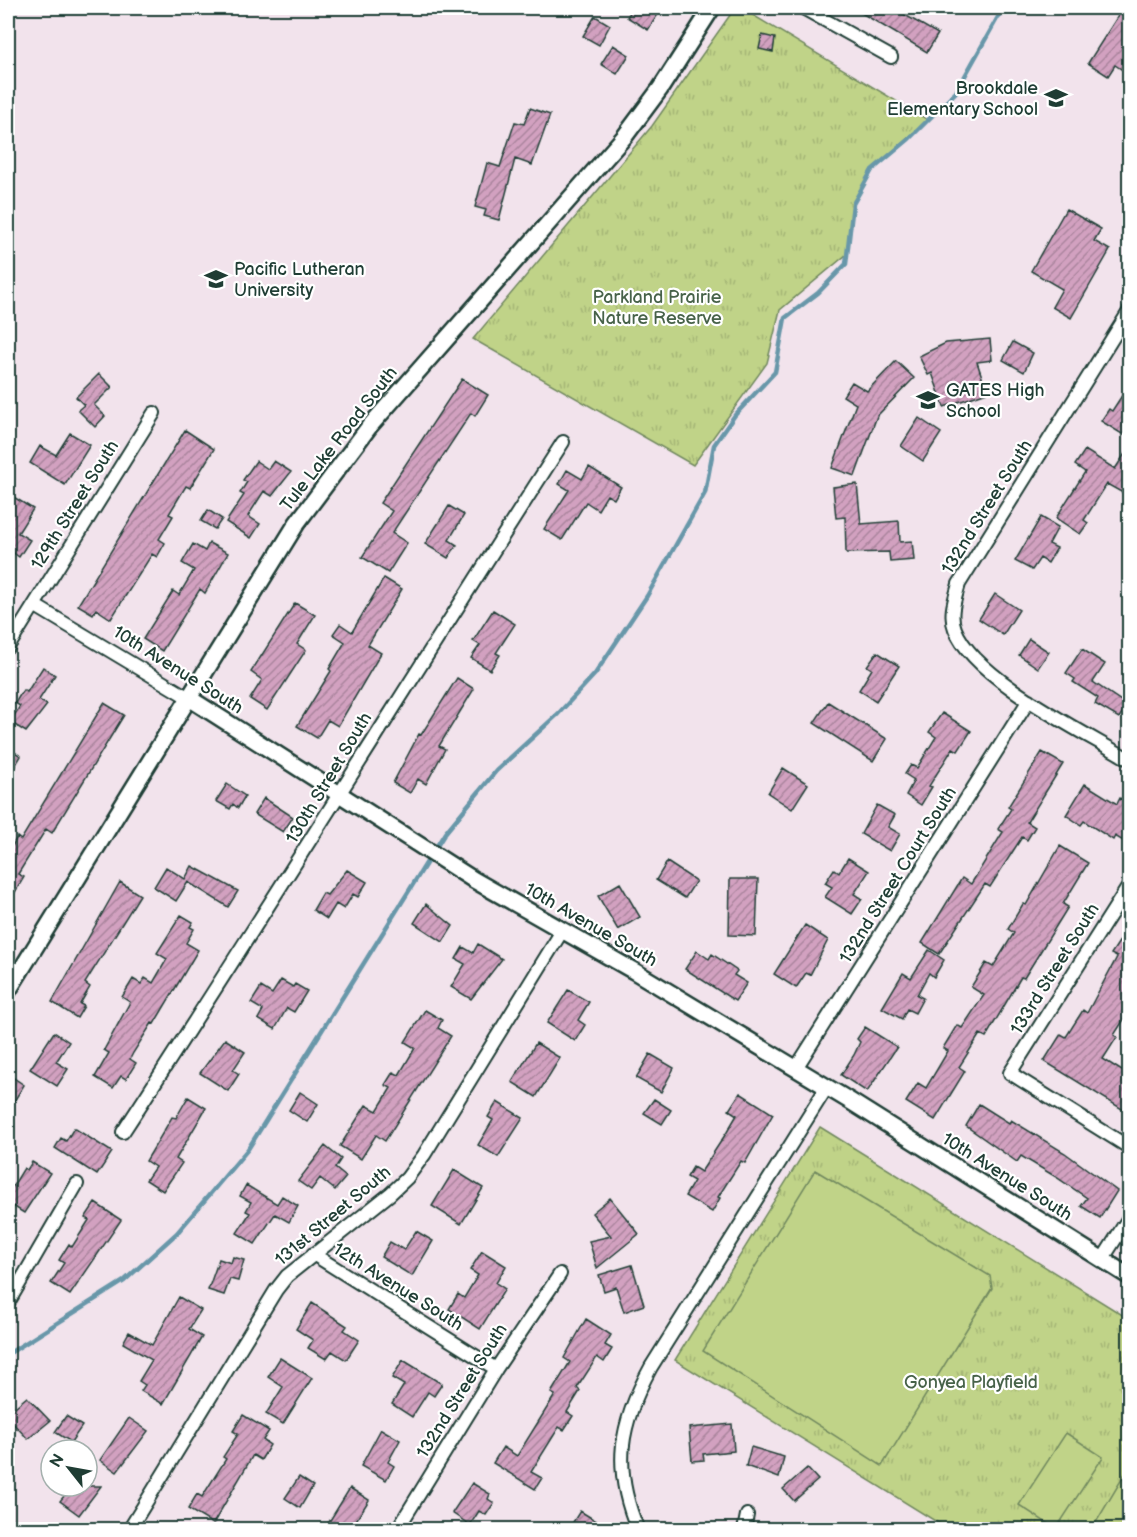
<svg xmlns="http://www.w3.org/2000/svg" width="1137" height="1537" font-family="'Balsamiq Sans',sans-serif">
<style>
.park{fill:url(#park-tufts);stroke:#70885e;stroke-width:1.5}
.garden{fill:#c0d388;stroke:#70885e;stroke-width:1.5}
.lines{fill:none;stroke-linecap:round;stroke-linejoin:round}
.stream{stroke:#6797a9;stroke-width:4.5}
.building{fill:url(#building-hatch);stroke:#1f3d34;stroke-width:1.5}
.minor-casing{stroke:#1f3d34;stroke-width:16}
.tertiary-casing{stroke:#1f3d34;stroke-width:20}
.minor{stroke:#fff;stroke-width:12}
.tertiary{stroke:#fff;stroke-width:15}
.labels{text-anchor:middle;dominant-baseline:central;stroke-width:4.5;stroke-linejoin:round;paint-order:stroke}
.poi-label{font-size:18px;fill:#1f3d34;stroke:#fff;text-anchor:start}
.park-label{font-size:18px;fill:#476249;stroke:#fff}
.street-label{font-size:18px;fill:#1f3d34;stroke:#fff}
</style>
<defs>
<pattern id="park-tufts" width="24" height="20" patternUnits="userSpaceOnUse" patternTransform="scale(1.5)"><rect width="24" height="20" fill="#c0d388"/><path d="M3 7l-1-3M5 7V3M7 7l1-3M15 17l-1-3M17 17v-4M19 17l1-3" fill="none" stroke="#a5b676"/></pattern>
<pattern id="building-hatch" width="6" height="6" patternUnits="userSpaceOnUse" patternTransform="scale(1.5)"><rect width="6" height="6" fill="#d2a1c0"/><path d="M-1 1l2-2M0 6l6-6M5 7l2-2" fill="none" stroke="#aa849d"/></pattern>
</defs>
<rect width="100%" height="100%" fill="#f2e3ec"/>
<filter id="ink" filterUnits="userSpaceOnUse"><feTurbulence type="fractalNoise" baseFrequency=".0167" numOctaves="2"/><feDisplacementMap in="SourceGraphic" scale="12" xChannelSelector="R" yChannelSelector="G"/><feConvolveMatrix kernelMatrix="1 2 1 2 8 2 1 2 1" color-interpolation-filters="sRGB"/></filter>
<g filter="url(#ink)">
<path class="park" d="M735,8H741L928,120L872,170L853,204L847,254L780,310L767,363L693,465L473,339L652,126Z
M820,1127L1129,1319V1529H948L675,1360Z"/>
<path class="garden" d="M815,1170L990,1276L992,1288L882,1466L703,1351Z
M1066,1433L1103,1457L1056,1529L1019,1505Z
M1129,1467V1529H1092Z"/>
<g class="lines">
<path class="stream" d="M8,1354L124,1281L177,1233L248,1149L445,833L496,771L558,714L595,674L647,596L705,493L714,445L735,415L775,372L785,318L818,293L846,264L853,204L872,170L909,139L956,92L1003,8"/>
</g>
<path class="building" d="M633,8H662L648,30L627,17Z
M853,8H893L938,34L927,52Z
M1123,8H1130V75L1115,65L1108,76L1088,63Z
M595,16L610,25L599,45L583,36Z
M762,35L775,38L773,52L759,49Z
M613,45L629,55L617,74L601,64Z
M530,108L550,115L532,165L515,159L499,220L484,216L486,210L475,207L487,163L500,167L515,122L524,124Z
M1066,209L1101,229L1094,241L1110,250L1071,318L1052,307L1062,289L1031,271Z
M990,339L992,360L977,362L987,392L944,407L932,373L928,375L919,356L946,343Z
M1013,342L1033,353L1024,372L1003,360Z
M896,361L914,378L877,416L855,476L832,468L856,404L843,396L852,382L867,391Z
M99,374L112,387L94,405L105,416L95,427L78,410L84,405L76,397Z
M462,379L488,395L475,416L471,413L392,533L407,543L388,573L362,557L392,511L380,503Z
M1130,383V439L1101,421L1109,409L1112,411Z
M919,418L941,433L923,461L901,446Z
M185,430L214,449L190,488L186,486L169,514L173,516L159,539L165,543L157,557L152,554L111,619L96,609L93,614L78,605Z
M70,433L90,445L65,485L30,463L40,446L56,455Z
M1130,446V497L1107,484L1084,520L1088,523L1080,534L1056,518L1085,472L1075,465L1085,450L1115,469Z
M256,461L268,469L274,461L291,472L272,496L264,491L248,516L260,524L251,538L226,522L244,495L240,493L247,482L243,480Z
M589,467L621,487L614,499L607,495L598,510L586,502L562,540L544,529L569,490L559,484L567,470L582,479Z
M857,484L861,524L899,521L900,542L912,541L914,560L890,562L889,552L846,553L845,517L836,518L833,487Z
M12,496L33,509L18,533L30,540L19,557L8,549V504Z
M449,506L464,515L449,540L457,545L448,558L425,544Z
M208,510L222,519L215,529L201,521Z
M1041,517L1058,527L1049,544L1057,548L1048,563L1040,558L1032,570L1015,561Z
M209,543L228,553L205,593L200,589L162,651L143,639L173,591L179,595L194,570L182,563L193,544L205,551Z
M384,578L402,589L368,645L381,653L338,726L328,720L317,738L297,726L331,671L329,669L345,642L333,634L340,624L352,632Z
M995,594L1019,610L1003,635L979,619Z
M295,603L315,615L297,644L306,650L267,710L250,699L262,680L251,672Z
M493,610L515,624L496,653L500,655L490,670L471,658L480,645L473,641Z
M1029,639L1049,652L1038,668L1019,655Z
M1082,649L1105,664L1093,682L1127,705L1119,718L1095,704L1098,698L1073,682L1075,679L1066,673Z
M877,652L899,666L876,701L859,690L872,669L867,666Z
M43,667L55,675L39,700L47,705L26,732L10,722L20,706L15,703L23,690L27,692Z
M457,678L474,689L439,746L445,749L426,784L418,779L410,793L393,783L419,734L421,735Z
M828,702L887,739L873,761L814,723Z
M104,703L124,715L52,833L46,829L18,874L24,877L8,904V854L17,837L21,840Z
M942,713L971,731L958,751L953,748L929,786L932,787L921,805L906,795L914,780L905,774L911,765L917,768L936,737L929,732Z
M8,748L21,756L8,778Z
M1042,752L1063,764L1027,822L1035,827L1027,840L1022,837L990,887L985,884L939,954L922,943L962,878L971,884L1003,832L998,829L1011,809L1008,807Z
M783,768L808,784L792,809L768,793Z
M227,784L245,796L238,808L233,804L230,809L216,801Z
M1085,784L1117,804L1120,798L1130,804V845L1115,836L1113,840L1084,821L1081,825L1066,815Z
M264,798L293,817L283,832L254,814Z
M877,805L895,815L888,827L900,834L890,851L861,834Z
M1060,846L1088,863L1063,904L1068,907L1024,978L1021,977L986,1037L980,1034L959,1067L965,1071L935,1120L906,1102L918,1083L926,1088L948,1051L943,1048L957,1025L962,1028L984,995L971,987L986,963L993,967L1014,933L1008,929L1023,904L1026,905Z
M848,858L869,871L854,894L862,899L852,914L825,897L832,887L825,883L834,869L839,873Z
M667,862L696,881L685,898L656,880Z
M192,866L238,891L228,907L188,882L176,901L154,887L166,867L185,879Z
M347,870L367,882L358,897L353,894L344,909L336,904L327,919L313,910L323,893L327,895Z
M730,879H758L756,936L729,935Z
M120,882L140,895L85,983L90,987L80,1004L84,1006L77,1018L52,1002Z
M620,883L640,917L618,930L598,896Z
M426,904L453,926L443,942L414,923Z
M181,915L193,922L190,927L194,929L186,943L198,950L154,1024L152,1023L133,1053L130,1059L136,1063L126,1079L121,1076L113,1088L95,1077L109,1053L104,1050L130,1002L122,997L133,979L141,984L145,978L153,983L167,959L157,953Z
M805,925L828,940L810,975L806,973L796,988L774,974Z
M1130,925V1010L1114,1035L1117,1037L1103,1059L1130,1076V1114L1044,1061L1061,1034L1066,1037L1083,1010L1087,1013L1117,957L1111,954Z
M478,944L502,959L471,999L451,987L465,964L456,959L463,947L473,953Z
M929,950L944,960L934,977L929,973L917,995L923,998L915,1013L907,1009L902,1019L882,1008L903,973L911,978Z
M697,951L709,959L712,954L737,971L734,975L747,983L735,1001L685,969Z
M281,980L293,987L295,984L307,991L294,1012L287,1008L275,1029L258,1019L263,1010L251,1003L261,987L272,994Z
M568,990L589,1002L578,1020L585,1025L575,1041L547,1023Z
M425,1010L442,1020L438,1028L451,1036L385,1141L376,1135L361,1159L340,1146L366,1105L377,1111L391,1088L385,1085L393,1072L399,1075L415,1048L405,1042Z
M865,1027L897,1047L867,1092L841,1075L854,1055L860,1042L857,1039Z
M54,1032L69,1042L56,1062L68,1069L57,1086L30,1069Z
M225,1039L245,1052L233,1070L239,1074L228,1091L200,1073Z
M536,1043L560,1058L536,1097L512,1082Z
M650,1054L674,1068L661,1092L636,1078Z
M8,1074L24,1085L8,1111Z
M300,1092L318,1104L307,1122L289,1110Z
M740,1093L773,1114L745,1163L741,1161L718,1197L720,1198L712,1212L685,1196L694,1181L687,1177L693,1167L701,1172L727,1132L737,1115L729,1110Z
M188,1097L206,1108L176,1159L182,1163L163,1191L146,1180L155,1167L146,1161L172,1117L176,1118Z
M654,1099L671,1110L662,1124L644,1113Z
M497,1102L523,1118L498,1157L478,1145L493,1120L488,1117Z
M979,1104L1009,1123L1011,1120L1065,1153L1117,1191L1100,1218L1081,1206L1087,1198L1056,1177L1021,1156L1017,1162L966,1126Z
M74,1128L112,1152L97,1175L55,1148L61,1138L66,1141Z
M325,1146L341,1159L335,1168L346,1177L335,1190L320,1178L311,1190L298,1181Z
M32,1162L50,1173L24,1213L8,1203V1194L24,1168L27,1170Z
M454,1170L483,1188L461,1224L432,1206Z
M246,1185L277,1204L282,1196L298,1206L289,1222L275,1214L255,1244L237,1233L250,1213L246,1211L251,1202L240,1196Z
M610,1198L639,1234L597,1268L589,1241L611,1236L592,1213Z
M95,1203L121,1220L70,1295L51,1283L64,1263L59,1260L69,1244L72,1247L89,1220L85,1218Z
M416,1231L433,1241L412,1276L381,1257L390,1242L404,1250Z
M482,1251L506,1266L496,1283L505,1289L480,1329L449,1309L458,1294L464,1298L478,1275L470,1270Z
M233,1257L244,1260L238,1281L230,1279L224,1295L208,1290L219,1259L231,1263Z
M632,1265L644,1305L624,1312L616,1287L604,1291L599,1275Z
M179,1297L201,1310L189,1329L202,1337L163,1404L141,1391L145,1385L139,1381L152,1360L123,1343L129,1332L152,1345Z
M312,1303L347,1326L344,1330L359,1340L346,1360L332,1351L326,1359L308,1348L313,1340L296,1329Z
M586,1319L611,1335L605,1345L612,1349L604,1362L597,1357L577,1388L580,1391L567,1412L573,1416L564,1430L559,1427L531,1472L542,1478L535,1489L493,1463L503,1447L517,1456L555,1395L551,1393L570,1362L564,1358Z
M280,1358L312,1378L283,1424L266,1414L283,1387L268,1377Z
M403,1360L442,1384L434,1396L428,1392L412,1417L392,1404L404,1385L392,1378Z
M27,1397L50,1421L28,1439L8,1418L9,1412Z
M243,1415L269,1431L263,1440L270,1445L261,1460L253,1455L213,1524L188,1509L197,1494L202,1497L226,1459L223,1457L238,1434L233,1431Z
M66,1416L82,1426L71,1442L55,1432Z
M129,1418L148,1431L117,1472L100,1460Z
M732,1424L734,1451L703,1454L704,1460L692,1461L689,1428Z
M381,1429L400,1440L388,1462L394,1466L386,1480L361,1466Z
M751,1447L784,1457L779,1478L746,1466Z
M807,1468L818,1480L794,1501L783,1489Z
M299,1477L313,1486L300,1508L285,1498Z
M472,1483L490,1494L488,1499L494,1503L486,1515L479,1511L470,1525L452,1513Z
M72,1486H101L79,1515L60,1501Z
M350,1488L369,1500L350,1530H324Z
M580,1511L611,1530H568Z"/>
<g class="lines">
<g class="minor-casing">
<path id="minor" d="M803,8L891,57
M1130,310L959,584C955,599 949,614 955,629C974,679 1084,732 1130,760
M34,605L189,698
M8,647L154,413
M1130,884L1010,1073L1130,1148
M796,1068L1029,700
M123,1132C272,903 416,671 563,442
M313,1254L496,1369
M1102,1260L1130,1216
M8,1303L77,1184
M129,1530L276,1290L287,1276L390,1194L407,1178L424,1155L562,931
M397,1530L496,1369L560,1274
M638,1530C612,1468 619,1425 651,1367L827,1087
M744,1530L747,1515"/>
</g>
<g class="tertiary-casing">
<path id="tertiary" d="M189,698L474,880L634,971L850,1101L1130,1277
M8,991L297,523L369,427L625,136L660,89L712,8"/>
</g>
<use href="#minor" class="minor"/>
<use href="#tertiary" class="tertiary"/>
</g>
</g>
<defs>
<g id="school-bare" transform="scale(1.8)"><path d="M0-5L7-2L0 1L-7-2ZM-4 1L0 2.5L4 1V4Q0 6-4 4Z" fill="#1f3d34" stroke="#fff" stroke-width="2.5" paint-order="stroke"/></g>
<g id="university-bare" transform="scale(1.8)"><path d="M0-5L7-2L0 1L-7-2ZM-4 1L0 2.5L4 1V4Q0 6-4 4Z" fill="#1f3d34" stroke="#fff" stroke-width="2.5" paint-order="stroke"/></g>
</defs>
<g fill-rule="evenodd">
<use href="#school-bare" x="1056" y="98"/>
<use href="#university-bare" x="216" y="279"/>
<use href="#school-bare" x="928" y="400"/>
</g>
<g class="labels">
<g class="poi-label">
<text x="1038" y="88" text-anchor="end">Brookdale<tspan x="1038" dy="21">Elementary School</tspan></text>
<text x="234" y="269">Pacific Lutheran<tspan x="234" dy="21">University</tspan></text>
<text x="946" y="390">GATES High<tspan x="946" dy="21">School</tspan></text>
</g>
<g class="park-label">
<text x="657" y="297">Parkland Prairie<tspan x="657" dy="21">Nature Reserve</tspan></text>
<text x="971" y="1382">Gonyea Playfield</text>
</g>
<g class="street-label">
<text transform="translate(339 439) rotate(-52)">Tule Lake Road South</text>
<text transform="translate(75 505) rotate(-58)">129th Street South</text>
<text transform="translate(987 507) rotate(-58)">132nd Street South</text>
<text transform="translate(178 670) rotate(32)">10th Avenue South</text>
<text transform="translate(329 778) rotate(-59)">130th Street South</text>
<text transform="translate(898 875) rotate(-58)">132nd Street Court South</text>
<text transform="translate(591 925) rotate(30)">10th Avenue South</text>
<text transform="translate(1055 969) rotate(-58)">133rd Street South</text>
<text transform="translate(1007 1177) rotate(32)">10th Avenue South</text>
<text transform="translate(333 1216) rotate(-40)">131st Street South</text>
<text transform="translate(398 1287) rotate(32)">12th Avenue South</text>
<text transform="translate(462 1391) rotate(-58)">132nd Street South</text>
</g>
</g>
<rect width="1137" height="1537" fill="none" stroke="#fff" stroke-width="30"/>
<rect x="15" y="15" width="1107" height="1507" fill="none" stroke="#1f3d34" stroke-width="2" filter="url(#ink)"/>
<g transform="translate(69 1468) rotate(301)"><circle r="28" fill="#ffffff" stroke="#a5b1ae" stroke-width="1.5"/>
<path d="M0-4.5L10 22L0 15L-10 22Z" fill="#1f3d34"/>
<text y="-9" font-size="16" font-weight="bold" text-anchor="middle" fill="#1f3d34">N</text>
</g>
</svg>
